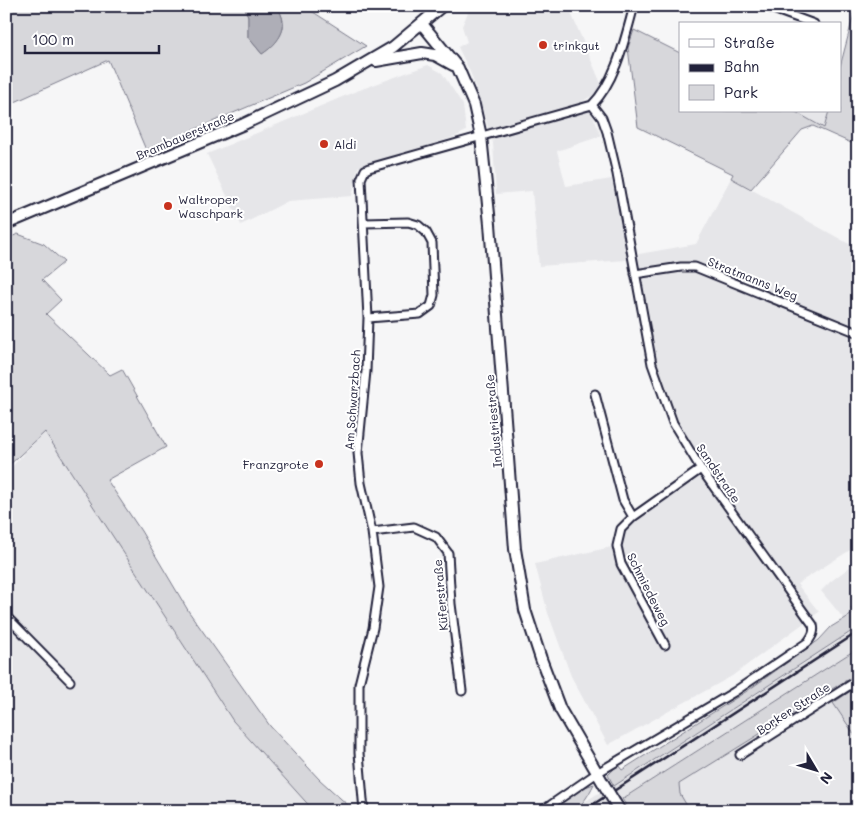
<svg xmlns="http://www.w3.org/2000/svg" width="864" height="817" font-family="Mali,sans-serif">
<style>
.built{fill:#e6e6e9}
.green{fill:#d7d7db;stroke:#7c7c8b}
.water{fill:#aeaeb7;stroke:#767685}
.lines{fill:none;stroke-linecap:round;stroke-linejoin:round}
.minor-casing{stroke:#22223b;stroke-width:11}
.secondary-casing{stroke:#22223b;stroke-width:14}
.minor{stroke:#fff;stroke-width:7}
.secondary{stroke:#fff;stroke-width:10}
.rail{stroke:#22223b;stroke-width:2.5}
.secondary-bridge-casing{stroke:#22223b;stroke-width:14;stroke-linecap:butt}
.secondary-bridge{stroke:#fff;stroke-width:10}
.poi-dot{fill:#c8321e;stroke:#fff;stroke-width:2}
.labels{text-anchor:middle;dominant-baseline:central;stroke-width:4;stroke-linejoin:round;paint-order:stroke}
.poi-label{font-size:12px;fill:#22223b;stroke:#fff;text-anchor:start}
.street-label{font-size:12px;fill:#22223b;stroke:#fff}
</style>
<rect width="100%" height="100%" fill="#f6f6f7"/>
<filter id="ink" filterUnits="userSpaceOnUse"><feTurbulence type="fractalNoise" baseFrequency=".02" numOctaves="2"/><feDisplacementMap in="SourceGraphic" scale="10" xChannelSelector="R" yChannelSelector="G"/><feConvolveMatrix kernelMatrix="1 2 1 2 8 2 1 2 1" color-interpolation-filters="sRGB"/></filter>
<g filter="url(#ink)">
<path class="built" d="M472,6H568L602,86L598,92L583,101L593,116L601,136L557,151L566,186L612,179L627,260L539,266L532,191L496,194L493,143L471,74L458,47L467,42L462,26L469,10Z
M428,65L442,73L463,105L466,131L455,137L358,167L352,196L288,201L241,225L207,154L354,92Z
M794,111H830L824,128Z
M731,178L858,249V545L797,584L819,612L732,676L608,745L571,676L548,613L535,564L616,546L621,529L701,469L673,423L652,364L635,274L639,254L696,244Z
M45,431L233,721L314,811H6V473Z
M858,561V604L851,608L854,613L844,619L821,591L830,582Z
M858,627V648L622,799L603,811H570L613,784L615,786L627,778Z
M858,661V811H651L645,798Z"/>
<path class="green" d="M6,6H244L248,16V37L262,54C272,47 285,35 283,22C283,17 279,11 278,6H313L310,10L366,46L304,83L146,150L108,60L6,106Z
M856,6H858V146L813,126L802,130L751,189L731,178L733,174L638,127L628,48L634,30L680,53V111H794L824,128L829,111H840V67Z
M18,234L44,244L64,262L42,280L61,300L46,314L110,375L122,369L166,447L107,480L141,531L189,612L270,726L319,779L350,807V811H314L233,721L45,432L6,468V239Z
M858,604V627L614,786L608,775L618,765L622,770L747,691L819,640L831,627L854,613L851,608Z
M858,648V673L679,784L680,794L690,811H630L622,799Z
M858,686V740L833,703Z
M594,784C581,810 576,811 548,811L579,789Z"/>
<path class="water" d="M244,6H278C279,11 283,17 283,22C285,35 272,48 262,54L248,37V16Z"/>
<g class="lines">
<g class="minor-casing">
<path id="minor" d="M765,6L814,24
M592,105C616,81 625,38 634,6
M364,223L408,222L418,225L426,232L432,243L434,295L431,306L420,314L368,318
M635,274L681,267H695L858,333
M595,394L623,500L633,517
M372,532L414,527L436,537L448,553L451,604L462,691
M6,616L70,681
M665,645L621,564L617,546L621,529L633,517L701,469
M740,755L858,680
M364,811L359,753V684L373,628L379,587L372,532L361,483L358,453L366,371L368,318L361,179L365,170L369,168L592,105L602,118L607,132L617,174L652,364L673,423L701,469L813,625C815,632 812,636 808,642L734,692L597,773L542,811"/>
</g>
<g class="secondary-casing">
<path id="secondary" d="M422,24L458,68L474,105L481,136L490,224L515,549L525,610L541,659L560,709L606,788
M376,61L422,53L435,55L453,65
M6,224L244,124L335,81L393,47L442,6
M615,803L620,811"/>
</g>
<use href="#minor" class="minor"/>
<use href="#secondary" class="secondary"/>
<path class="rail" d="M583,811L858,632"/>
<g class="secondary-bridge-casing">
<path id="secondary-bridge" d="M606,788L615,803"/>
</g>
<use href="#secondary-bridge" class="secondary-bridge"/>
</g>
</g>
<g class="poi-dot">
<circle cx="543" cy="45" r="5"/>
<circle cx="324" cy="144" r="5"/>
<circle cx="168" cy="206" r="5"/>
<circle cx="319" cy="464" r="5"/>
</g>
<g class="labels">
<g class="poi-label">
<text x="553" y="45">trinkgut</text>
<text x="334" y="144">Aldi</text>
<text x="178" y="199">Waltroper<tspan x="178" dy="14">Waschpark</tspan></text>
<text x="309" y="464" text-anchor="end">Franzgrote</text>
</g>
<g class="street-label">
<text transform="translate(185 135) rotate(-23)">Brambauerstraße</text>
<text transform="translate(753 278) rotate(22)">Stratmanns Weg</text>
<text transform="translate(352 400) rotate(-86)">Am Schwarzbach</text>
<text transform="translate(493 421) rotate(-95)">Industriestraße</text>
<text transform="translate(719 473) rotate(56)">Sandstraße</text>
<text transform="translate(649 589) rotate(63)">Schmiedeweg</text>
<text transform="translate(440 595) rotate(-95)">Küferstraße</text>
<text transform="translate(793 708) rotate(-33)">Borker Straße</text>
</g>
</g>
<rect width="864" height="817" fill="none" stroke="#fff" stroke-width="25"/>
<rect x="12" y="12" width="839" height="792" fill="none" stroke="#22223b" stroke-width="2" filter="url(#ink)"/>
<rect x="679" y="22" width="162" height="90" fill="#ffffff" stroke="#a7a7b1"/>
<rect x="689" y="39" width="25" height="8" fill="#ffffff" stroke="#a7a7b1"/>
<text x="724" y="48" font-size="15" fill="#22223b">Straße</text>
<rect x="689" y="64" width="25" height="8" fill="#22223b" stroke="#a7a7b1"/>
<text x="724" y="72" font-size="15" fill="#22223b">Bahn</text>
<rect x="689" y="85" width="25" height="15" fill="#d7d7db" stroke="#a7a7b1"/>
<text x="724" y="98" font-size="15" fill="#22223b">Park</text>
<g transform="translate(816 770) rotate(128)" stroke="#ffffff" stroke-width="4" paint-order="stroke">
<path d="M0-4L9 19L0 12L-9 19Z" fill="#22223b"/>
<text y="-8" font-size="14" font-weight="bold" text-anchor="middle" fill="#22223b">N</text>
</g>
<path d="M25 45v8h134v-8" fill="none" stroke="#22223b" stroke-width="2.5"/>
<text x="32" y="45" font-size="15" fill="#22223b" stroke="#ffffff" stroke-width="4" paint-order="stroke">100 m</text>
</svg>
